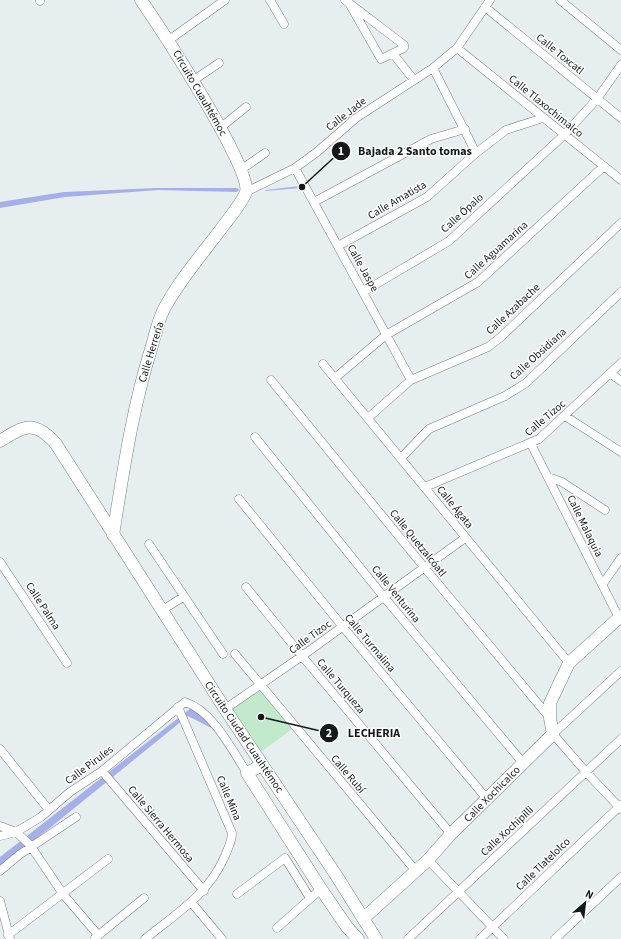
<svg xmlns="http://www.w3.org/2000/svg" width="621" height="939" font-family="'Source Sans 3',sans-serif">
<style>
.green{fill:#c2e9cb}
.water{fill:#a7b0e6}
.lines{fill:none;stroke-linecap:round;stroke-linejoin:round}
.street-casing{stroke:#7a8183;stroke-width:9}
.secondary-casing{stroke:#7a8183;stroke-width:13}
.street{stroke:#fff;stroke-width:8}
.secondary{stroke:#fff;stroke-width:12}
.labels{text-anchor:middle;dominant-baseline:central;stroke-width:3;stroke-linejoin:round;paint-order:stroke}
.street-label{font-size:11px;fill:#16191a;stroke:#fff}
.leader{fill:none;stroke:#16191a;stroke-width:1.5}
.callout-dot{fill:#16191a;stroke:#fff;stroke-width:1.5}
.mark-label{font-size:12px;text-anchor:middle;font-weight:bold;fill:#fff}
.callout-label{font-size:12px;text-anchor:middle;font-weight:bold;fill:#16191a;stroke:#fff;stroke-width:3;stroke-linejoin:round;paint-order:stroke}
</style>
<rect width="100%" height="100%" fill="#e6eef0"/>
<path class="green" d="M261,685L296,726L257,755L227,709Z"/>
<path class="water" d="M300,186L301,188L265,191L266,190Z
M157,188H237L239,190L237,192L158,190L65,197L0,208V202L64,192Z
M191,708L216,726L217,731L188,716L51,827L0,866V857Z"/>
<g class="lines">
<g class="street-casing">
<path id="street" d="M270,0L284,24
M345,0L404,45V48L381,59L349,3
M560,0L621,50
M40,1V0
M485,7L621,118
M169,40L225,0
M457,48L621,180
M394,55L414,80
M433,68L476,153
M194,80L219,63
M220,128L246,107
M295,168L411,380
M242,169L265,153
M246,192L295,168L317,152L356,118L433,68L457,48L490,0
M314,202L431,139L465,129
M338,246L427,197L476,153L506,130L543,118
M363,292L449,241L564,135L597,99L621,65
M323,364L569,663
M610,373L621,381
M335,378L386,335L478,282L604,166
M271,380L424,567L550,718
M565,416L621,452
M368,418L411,380L488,347L501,337L621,223
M255,437L383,596L523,763
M531,444L619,618
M401,458L429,429L505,396L526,383L621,292
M548,477L562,482L605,510
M425,487L539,439L621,363
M239,499L343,627L487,799
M149,544L223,654
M0,562L67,663
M602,585L621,558
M246,587L302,656L451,834
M161,611L183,597
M235,654L415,870
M621,671L553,734L586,772L621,809
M225,709L302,656L465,538
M0,749L49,810
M102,771L204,891
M0,826L16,832L30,845L63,894L98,935
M0,836L16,832L41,817L70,792L102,771L185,702C213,711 232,750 247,773
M428,860L504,939
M0,871L19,855L76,817
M237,894L285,858L310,898
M0,901L10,939
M191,902L222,939
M277,928L321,889
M8,935L108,859
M95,938L144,898
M145,939C177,913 208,895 225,856C228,848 232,842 232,833L178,707
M408,939L621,739
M480,939L621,805
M555,939L621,877"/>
</g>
<g class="secondary-casing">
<path id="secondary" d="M0,441C25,425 35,420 56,444L225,709L336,875L376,939
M113,535C123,473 132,410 151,349C155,336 158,320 164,309C180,279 204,252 224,225C230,217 243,201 246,192C252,168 159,26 141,0
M262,765L247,773L321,889L347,927L358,939
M364,918L428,860L451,834L553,734L550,718V703L569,663L621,616"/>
</g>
<use href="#street" class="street"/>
<use href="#secondary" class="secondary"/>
</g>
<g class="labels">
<g class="street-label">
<text transform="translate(560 54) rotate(39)">Calle Toxcatl</text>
<text transform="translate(200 93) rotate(60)">Circuito Cuauhtémoc</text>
<text transform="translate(546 106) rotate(39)">Calle Tlaxochimalco</text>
<text transform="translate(346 114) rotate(-38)">Calle Jade</text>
<text transform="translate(397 200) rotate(-30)">Calle Amatista</text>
<text transform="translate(462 213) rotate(-42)">Calle Ópalo</text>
<text transform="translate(496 250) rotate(-42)">Calle Aguamarina</text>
<text transform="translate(363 268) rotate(61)">Calle Jaspe</text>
<text transform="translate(513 309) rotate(-43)">Calle Azabache</text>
<text transform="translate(151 352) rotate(-73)">Calle Herrería</text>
<text transform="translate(538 354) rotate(-42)">Calle Obsidiana</text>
<text transform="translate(545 418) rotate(-40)">Calle Tizoc</text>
<text transform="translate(455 507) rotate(51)">Calle Ágata</text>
<text transform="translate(585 526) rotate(64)">Calle Malaquia</text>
<text transform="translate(418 543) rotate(51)">Calle Quetzalcóatl</text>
<text transform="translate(396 594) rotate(51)">Calle Venturina</text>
<text transform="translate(43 606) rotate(57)">Calle Palma</text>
<text transform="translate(310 637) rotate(-36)">Calle Tizoc</text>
<text transform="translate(370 643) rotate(50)">Calle Turmalina</text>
<text transform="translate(341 686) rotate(50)">Calle Turqueza</text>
<text transform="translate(244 737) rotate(56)">Circuito Ciudad Cuauhtémoc</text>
<text transform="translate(89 765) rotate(-37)">Calle Pirules</text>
<text transform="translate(348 774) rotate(50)">Calle Rubí</text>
<text transform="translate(492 794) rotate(-45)">Calle Xochicalco</text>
<text transform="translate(229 798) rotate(67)">Calle Mina</text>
<text transform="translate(161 824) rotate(50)">Calle Sierra Hermosa</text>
<text transform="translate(507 831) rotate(-43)">Calle Xochipilli</text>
<text transform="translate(543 864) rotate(-44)">Calle Tlatelolco</text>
</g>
</g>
<path class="leader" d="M302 187L341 151M261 717L329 733"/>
<g class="callout-dot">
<circle cx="302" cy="187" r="4"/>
<circle cx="261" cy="717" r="4"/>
<circle cx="341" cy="151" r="10"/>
<circle cx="329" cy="733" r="10"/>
</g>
<g class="mark-label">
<text x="341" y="155">1</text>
<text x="329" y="737">2</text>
</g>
<g class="callout-label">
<text x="415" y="155">Bajada 2 Santo tomas</text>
<text x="374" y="737">LECHERIA</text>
</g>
<g transform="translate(585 903) rotate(28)" stroke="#ffffff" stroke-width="3" paint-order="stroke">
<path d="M0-3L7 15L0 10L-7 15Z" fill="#16191a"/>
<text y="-6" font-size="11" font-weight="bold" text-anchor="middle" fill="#16191a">N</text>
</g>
</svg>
